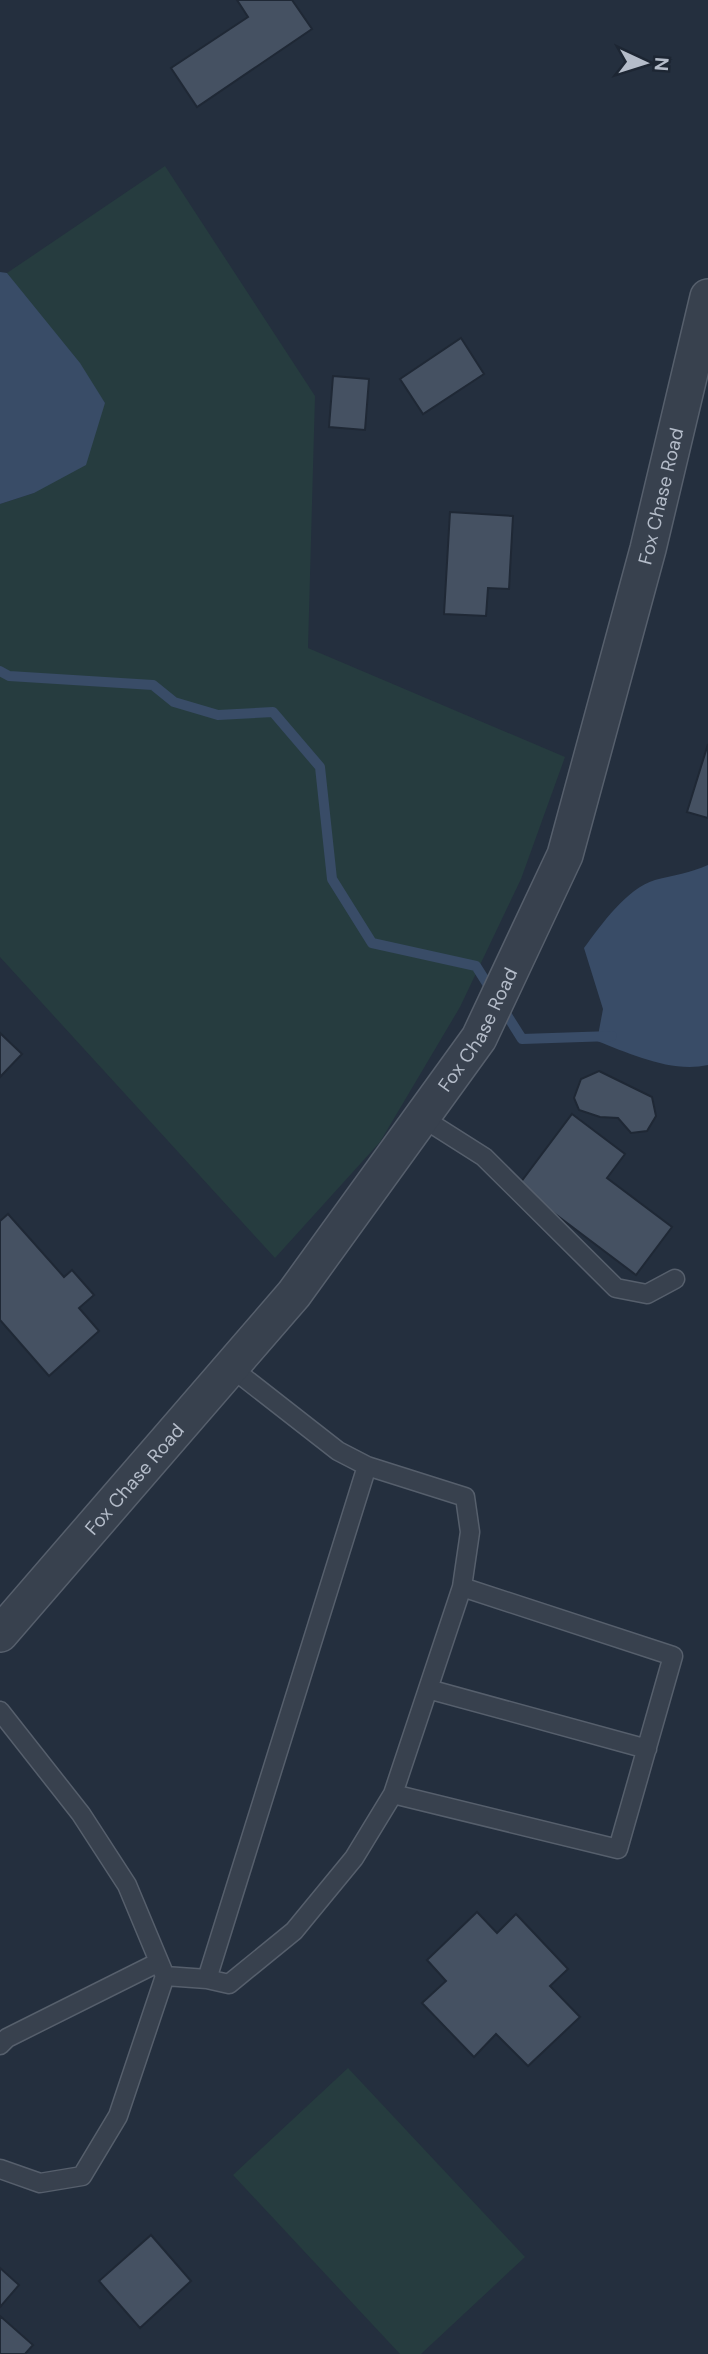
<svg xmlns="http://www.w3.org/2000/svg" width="708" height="2354" font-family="'DM Sans',sans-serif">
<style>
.green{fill:#263c3f}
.water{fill:#394c67}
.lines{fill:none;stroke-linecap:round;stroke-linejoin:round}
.stream{stroke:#394c67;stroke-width:10}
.building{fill:#455162;stroke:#1f2835;stroke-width:2}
.service-casing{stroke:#565f6c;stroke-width:21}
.minor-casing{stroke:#565f6c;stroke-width:38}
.service{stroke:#38414e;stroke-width:18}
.minor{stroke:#38414e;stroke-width:35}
.labels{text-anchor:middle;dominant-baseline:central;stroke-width:6;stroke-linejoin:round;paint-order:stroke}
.street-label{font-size:19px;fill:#b4bcc9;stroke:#1d2633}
</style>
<rect width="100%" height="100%" fill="#242f3e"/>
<path class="green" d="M165,166L315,396L308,648L565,757L521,879L460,1007L380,1142L275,1258L0,957V504L34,493L105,403L7,273Z
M348,2068L525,2257L421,2354H400L233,2175Z"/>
<path class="water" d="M0,272L7,273L80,363L105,403L86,465L34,493L0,504Z
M708,865V1065C671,1073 631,1054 597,1041L603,1009L584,948C602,924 626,889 655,880C674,875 690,873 708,865Z"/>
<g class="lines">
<path class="stream" d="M0,671L9,676L153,685L174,702L218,715L273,712L320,767L332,879L372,943L476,966L522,1039L612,1036"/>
</g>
<path class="building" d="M237,0H292L312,29L197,107L171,68L248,17Z
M461,338L484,374L423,414L400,379Z
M333,376L369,379L365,430L329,427Z
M450,512L513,516L509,589L488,588L486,616L444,614Z
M708,744V818L687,812Z
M0,1033L22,1054L0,1077Z
M599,1071L652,1097L656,1116L647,1131L631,1133L618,1118L600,1117L579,1110L574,1098L581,1079Z
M572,1114L625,1154L607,1178L672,1227L636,1275L518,1186Z
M8,1214L64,1277L72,1270L94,1295L79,1308L99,1331L49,1376L0,1320V1221Z
M477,1912L497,1933L516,1914L568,1969L550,1986L580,2017L528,2066L496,2034L474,2057L422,2003L446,1981L427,1960Z
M151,2235L191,2281L140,2328L99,2281Z
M0,2268L19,2285L0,2307Z
M0,2316L33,2345L25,2354H0Z"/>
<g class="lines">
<g class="service-casing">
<path id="service" d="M421,1117L484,1157L616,1288L647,1294L675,1279
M428,1689L647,1749
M0,1711L81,1814L127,1885L165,1976L207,1979L367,1466L338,1451L233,1369
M393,1794L618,1849L673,1656L462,1587
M207,1979L229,1984L294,1931L354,1858L393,1794L462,1587L470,1532L465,1497L367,1466
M0,2045L7,2038L159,1962
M0,2169L40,2183L82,2176L118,2116L165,1976"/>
</g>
<g class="minor-casing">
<g id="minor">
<path id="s1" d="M0,1634L294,1294L479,1038L565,855L648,549L708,297"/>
</g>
</g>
<use href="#service" class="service"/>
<use href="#minor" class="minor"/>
</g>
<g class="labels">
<g class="street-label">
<text stroke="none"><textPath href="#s1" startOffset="1339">Fox Chase Road</textPath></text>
<text stroke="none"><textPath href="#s1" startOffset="772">Fox Chase Road</textPath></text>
<text stroke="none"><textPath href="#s1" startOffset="205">Fox Chase Road</textPath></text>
</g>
</g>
<g transform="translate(645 63) rotate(94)" stroke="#1d2633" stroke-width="5" paint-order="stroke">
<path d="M0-5L12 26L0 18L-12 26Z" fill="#b4bcc9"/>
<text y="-10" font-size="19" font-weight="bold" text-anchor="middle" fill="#b4bcc9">N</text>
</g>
</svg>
